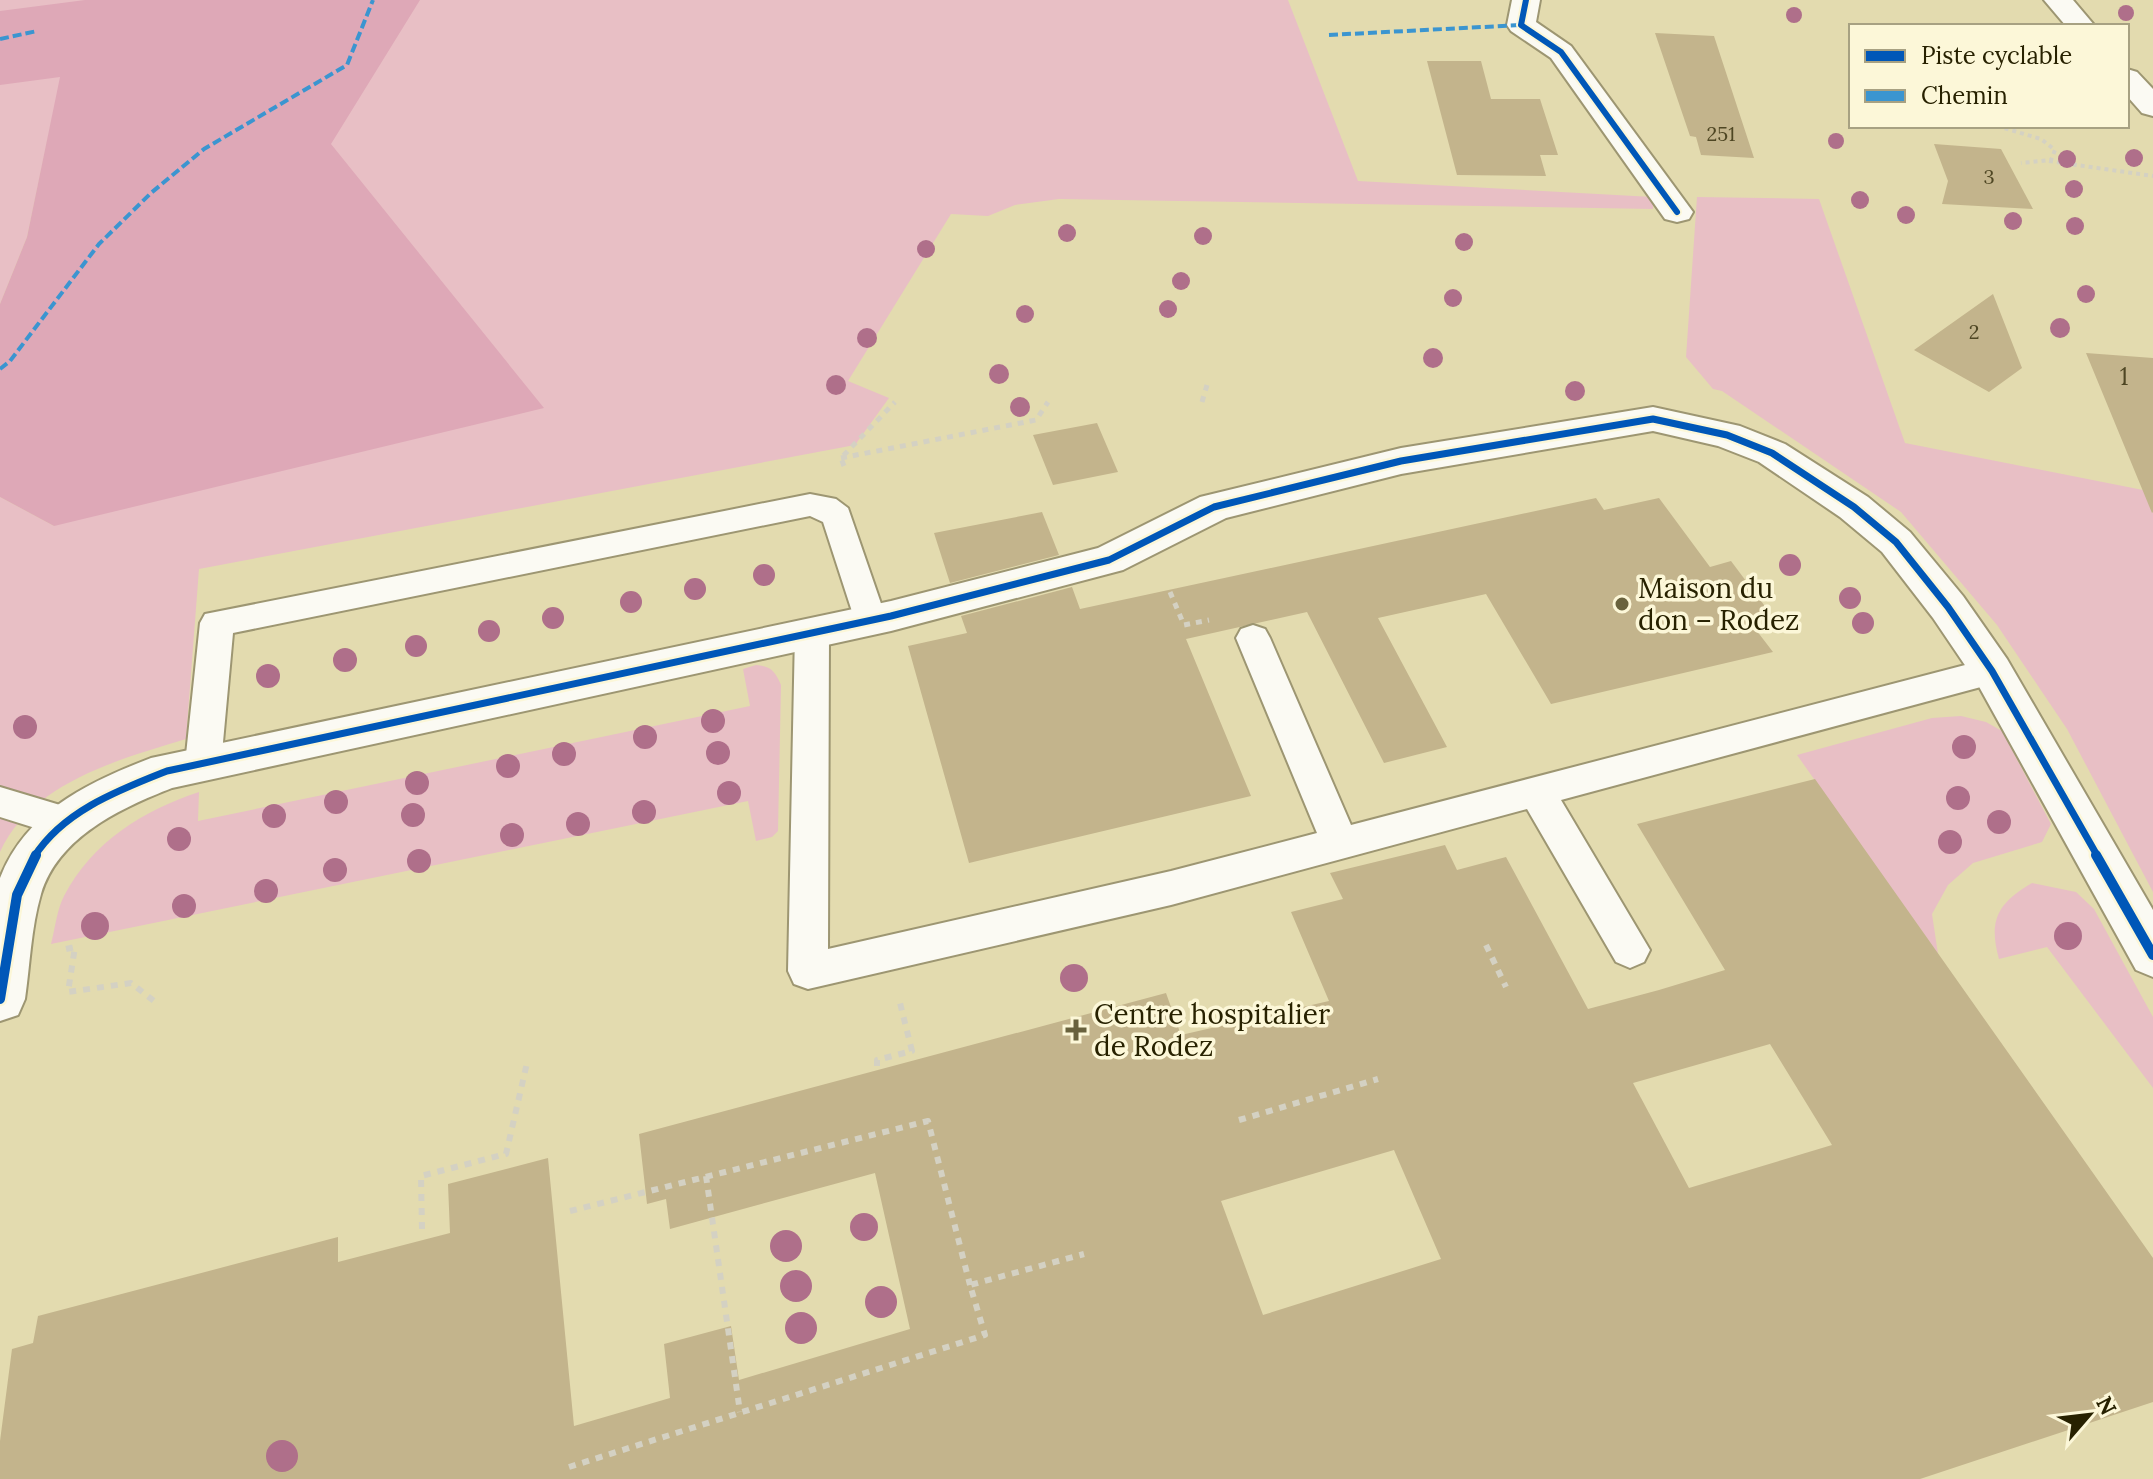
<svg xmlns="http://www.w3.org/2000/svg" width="2153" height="1479" font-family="Lora,serif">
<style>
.green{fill:#e8bfc5}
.forest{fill:#dea8b7}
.building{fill:#c3b48c;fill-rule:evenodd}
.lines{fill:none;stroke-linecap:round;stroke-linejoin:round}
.lane-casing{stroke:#9d9672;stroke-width:4}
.street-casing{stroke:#9d9672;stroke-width:4}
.path-far2{stroke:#d4d1c3;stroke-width:4;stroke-dasharray:4 4;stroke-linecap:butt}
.path-far1{stroke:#d4d1c3;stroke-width:5;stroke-dasharray:6 6;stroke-linecap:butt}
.path{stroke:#d4d1c3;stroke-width:6;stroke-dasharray:7 7;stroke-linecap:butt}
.lane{fill:#fbfaf3;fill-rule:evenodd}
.street{fill:#fbfaf3;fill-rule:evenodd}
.quiet{stroke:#3b95d0;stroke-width:4;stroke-dasharray:9 4;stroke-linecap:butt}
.cycleway-far2-casing{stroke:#fcf7d8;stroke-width:10}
.cycleway-far1-casing{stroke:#fcf7d8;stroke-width:12}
.cycleway-casing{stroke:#fcf7d8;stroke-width:15}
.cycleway-far2{stroke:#0057b8;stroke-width:6}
.cycleway-far1{stroke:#0057b8;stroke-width:7}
.cycleway{stroke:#0057b8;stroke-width:10}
.tree{fill:#af6f8a}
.poi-dot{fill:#69623d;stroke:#fcf7d8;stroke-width:3}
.labels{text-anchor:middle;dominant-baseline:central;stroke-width:7;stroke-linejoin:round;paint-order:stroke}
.far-number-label{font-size:20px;fill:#4e4623}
.number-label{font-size:24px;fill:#4e4623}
.poi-label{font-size:28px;fill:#272100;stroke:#fcf7d8;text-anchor:start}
</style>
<rect width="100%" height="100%" fill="#e3dbaf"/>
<path class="green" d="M0,0H1288L1358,181L1653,197V209L1059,199L1015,205L988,216L951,214L848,381L889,398L855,445L199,569L186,739C120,759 31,783 0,852V497L54,526L51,123L27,237L0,304Z
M1697,197L1819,199L1905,443L2153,492V892L2067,729L1997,625L1901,512L1722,391L1713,389L1686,357Z
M756,665C771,666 775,671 781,685L778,831L772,837L756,841L748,801L51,944C55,929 57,909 64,896C92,842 144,810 199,792L198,821L750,706L743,669Z
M1961,716L1986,722L2002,731L2051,824L2042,842L1973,863L1948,885L1932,914L1938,954L1797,755L1932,718Z
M2032,883L2076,892L2094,909L2153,1017V1088L2047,947L1999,959C1988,920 1998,903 2032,883Z"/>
<path class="forest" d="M85,0H420L331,144L544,408L54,526L0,497V304L27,237L60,77L0,85V11Z"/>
<path class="building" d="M1655,33L1714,36L1754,158L1701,155L1696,137L1690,136Z
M1427,61H1481L1491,99H1540L1558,155H1540L1546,176L1457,175Z
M1934,144L2001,149L2033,209L1942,204L1948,181Z
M1993,294L2022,368L1989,392L1914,350Z
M2086,353L2153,358V512L2152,513Z
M1097,423L1118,472L1053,485L1033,435Z
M1596,498L1604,510L1659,498L1710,567L1731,561L1773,617L1750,622L1773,652L1551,704L1486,594L1378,618L1447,747L1384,763L1307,612L1186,639L1251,796L969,863L908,646L967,633L961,616L1072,587L1080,609Z
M1042,512L1059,555L950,583L934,533Z
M1815,779L2153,1258V1402L1920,1479H0V1441L12,1349L33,1343L38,1316L338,1237V1262L450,1233L448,1184L548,1158L574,1426L670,1398L664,1344L731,1326L739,1380L910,1329L875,1173L670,1229L666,1199L647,1204L639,1134L1166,993L1181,1035L1329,1001L1291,912L1343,899L1330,873L1445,845L1457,870L1506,857L1588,1009L1659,990L1725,970L1637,824ZM1770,1044L1832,1145L1689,1188L1633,1083ZM1394,1150L1441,1259L1263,1315L1221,1201Z"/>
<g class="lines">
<g class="lane-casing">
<path id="lane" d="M810,494L836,499L848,508L887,621L882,630L870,634L858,630L823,522L810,516L233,633L221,764L216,774L203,779L190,774L185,764L200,623L205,614Z
M812,620L824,624L829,633L828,949L1171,871L1317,833L1236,638L1241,629L1253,625L1265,629L1270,638L1351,825L1992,658L2004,662L2009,671L2004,680L1992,684L1561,800L1650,950L1644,962L1630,968L1616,962L1527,809L1171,905L808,989L794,984L788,971L795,633L800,624Z
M0,787L80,811L86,822L80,833L67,838L0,817Z"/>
</g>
<g class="street-casing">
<path id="street" d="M1512,0H1540L1536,22L1571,46L1693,212L1689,219L1677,222L1665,219L1551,58L1511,31L1507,25Z
M2044,0H2073L2095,26H2066Z
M2127,69L2137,72L2153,89V116L2142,113L2127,96Z
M1653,407L1740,426L1785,444L1868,497L1910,532L1963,596L2007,659L2153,910V977L2136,970L1977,683L1933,618L1882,552L1840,517L1759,462L1718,446L1653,431L1401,474L1226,518L1123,570L891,631L172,788C121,808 58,837 41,894C31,928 30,965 25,999L18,1015L0,1021V878C26,811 89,782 151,758L891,601L1098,548L1200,497L1401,448Z"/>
</g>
<path class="path-far2" d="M1997,126L2041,139L2055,150L2051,160L2021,163
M2049,161L2153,176"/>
<path class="path-far1" d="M1202,402L1207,385
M841,458L1036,420L1048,402
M844,466L841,458L895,402
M1170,592L1184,625L1209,620"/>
<path class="path" d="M1486,945L1506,987
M66,949L75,947L68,992L131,983L154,1001
M877,1066V1060L912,1051L900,1003
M1239,1120L1378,1079
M706,1176L740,1412
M570,1211L928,1121L970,1285
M422,1229L421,1176L506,1154L527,1063
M569,1467L985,1335L970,1285L1084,1254"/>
<use href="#lane" class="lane"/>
<use href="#street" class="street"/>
<path class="quiet" d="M1329,35L1521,25
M0,39L37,31
M0,369L10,361L99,244L151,193L204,149L347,65L373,0"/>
<g class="cycleway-far2-casing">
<path id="cycleway-far2" d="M1526,0L1521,25L1561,52L1677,212"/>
</g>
<g class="cycleway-far1-casing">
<path id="cycleway-far1" d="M34,857C63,811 119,790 167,771L891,616L1109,560L1214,507L1401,461L1653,419L1727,435L1772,453L1854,507L1896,542L1948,607L1992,671L2098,857"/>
</g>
<g class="cycleway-casing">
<path id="cycleway" d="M2096,855L2153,955
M0,999L17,895L36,855"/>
</g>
<use href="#cycleway-far2" class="cycleway-far2"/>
<use href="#cycleway-far1" class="cycleway-far1"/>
<use href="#cycleway" class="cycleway"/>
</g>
<g class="tree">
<circle cx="2126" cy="13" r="8"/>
<circle cx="1794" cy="15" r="8"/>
<circle cx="1836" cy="141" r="8"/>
<circle cx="2134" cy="158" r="9"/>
<circle cx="2067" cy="159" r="9"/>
<circle cx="2074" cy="189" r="9"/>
<circle cx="1860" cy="200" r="9"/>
<circle cx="1906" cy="215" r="9"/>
<circle cx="2013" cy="221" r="9"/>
<circle cx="2075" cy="226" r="9"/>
<circle cx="1067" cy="233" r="9"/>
<circle cx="1203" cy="236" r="9"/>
<circle cx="1464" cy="242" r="9"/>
<circle cx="926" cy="249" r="9"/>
<circle cx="1181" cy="281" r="9"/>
<circle cx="2086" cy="294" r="9"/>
<circle cx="1453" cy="298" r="9"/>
<circle cx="1168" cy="309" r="9"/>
<circle cx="1025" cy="314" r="9"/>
<circle cx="2060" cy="328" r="10"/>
<circle cx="867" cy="338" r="10"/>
<circle cx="1433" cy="358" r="10"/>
<circle cx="999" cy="374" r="10"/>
<circle cx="836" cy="385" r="10"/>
<circle cx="1575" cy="391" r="10"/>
<circle cx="1020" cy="407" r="10"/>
<circle cx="1790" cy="565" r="11"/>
<circle cx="764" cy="575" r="11"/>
<circle cx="695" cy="589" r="11"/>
<circle cx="1850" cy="598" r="11"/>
<circle cx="631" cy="602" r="11"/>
<circle cx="553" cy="618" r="11"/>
<circle cx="1863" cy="623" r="11"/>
<circle cx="489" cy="631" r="11"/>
<circle cx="416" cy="646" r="11"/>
<circle cx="345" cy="660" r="12"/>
<circle cx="268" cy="676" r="12"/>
<circle cx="713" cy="721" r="12"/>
<circle cx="25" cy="727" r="12"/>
<circle cx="645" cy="737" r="12"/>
<circle cx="1964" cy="747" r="12"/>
<circle cx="718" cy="753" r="12"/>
<circle cx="564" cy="754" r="12"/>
<circle cx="508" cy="766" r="12"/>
<circle cx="417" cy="783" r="12"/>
<circle cx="729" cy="793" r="12"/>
<circle cx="1958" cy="798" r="12"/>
<circle cx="336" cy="802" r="12"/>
<circle cx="644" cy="812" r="12"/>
<circle cx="413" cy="815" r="12"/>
<circle cx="274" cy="816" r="12"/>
<circle cx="1999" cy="822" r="12"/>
<circle cx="578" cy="824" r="12"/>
<circle cx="512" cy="835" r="12"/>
<circle cx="179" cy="839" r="12"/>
<circle cx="1950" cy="842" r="12"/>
<circle cx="419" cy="861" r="12"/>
<circle cx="335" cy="870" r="12"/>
<circle cx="266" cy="891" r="12"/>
<circle cx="184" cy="906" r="12"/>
<circle cx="95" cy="926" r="14"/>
<circle cx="2068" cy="936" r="14"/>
<circle cx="1074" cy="978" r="14"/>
<circle cx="864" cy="1227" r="14"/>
<circle cx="786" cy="1246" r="16"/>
<circle cx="796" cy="1286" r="16"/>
<circle cx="881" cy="1302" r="16"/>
<circle cx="801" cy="1328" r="16"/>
<circle cx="282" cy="1456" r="16"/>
</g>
<g class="poi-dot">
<circle cx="1622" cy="604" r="8"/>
<path d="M1072 1018h8v8h8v8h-8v8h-8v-8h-8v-8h8z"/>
</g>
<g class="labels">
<g class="far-number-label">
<text x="1721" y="133">251</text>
<text x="1989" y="176">3</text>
<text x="1974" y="331">2</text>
</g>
<g class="number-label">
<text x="2124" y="376">1</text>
</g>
<g class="poi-label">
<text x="1638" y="588">Maison du<tspan x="1638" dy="32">don – Rodez</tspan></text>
<text x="1094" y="1014">Centre hospitalier<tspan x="1094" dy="32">de Rodez</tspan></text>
</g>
</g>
<rect x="1849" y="24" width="280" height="104" fill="#fcf7d8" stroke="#a7a182" stroke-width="2"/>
<rect x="1865" y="50" width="40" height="12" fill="#0057b8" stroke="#a7a182" stroke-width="2"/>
<text x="1921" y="64" font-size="24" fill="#272100">Piste cyclable</text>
<rect x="1865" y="90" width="40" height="12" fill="#3b95d0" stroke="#a7a182" stroke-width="2"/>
<text x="1921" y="104" font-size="24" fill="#272100">Chemin</text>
<g transform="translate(2089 1415) rotate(62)" stroke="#fcf7d8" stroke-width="6" paint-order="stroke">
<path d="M0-6L14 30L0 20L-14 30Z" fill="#272100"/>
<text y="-12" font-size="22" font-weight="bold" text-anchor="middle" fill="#272100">N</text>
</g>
</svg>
